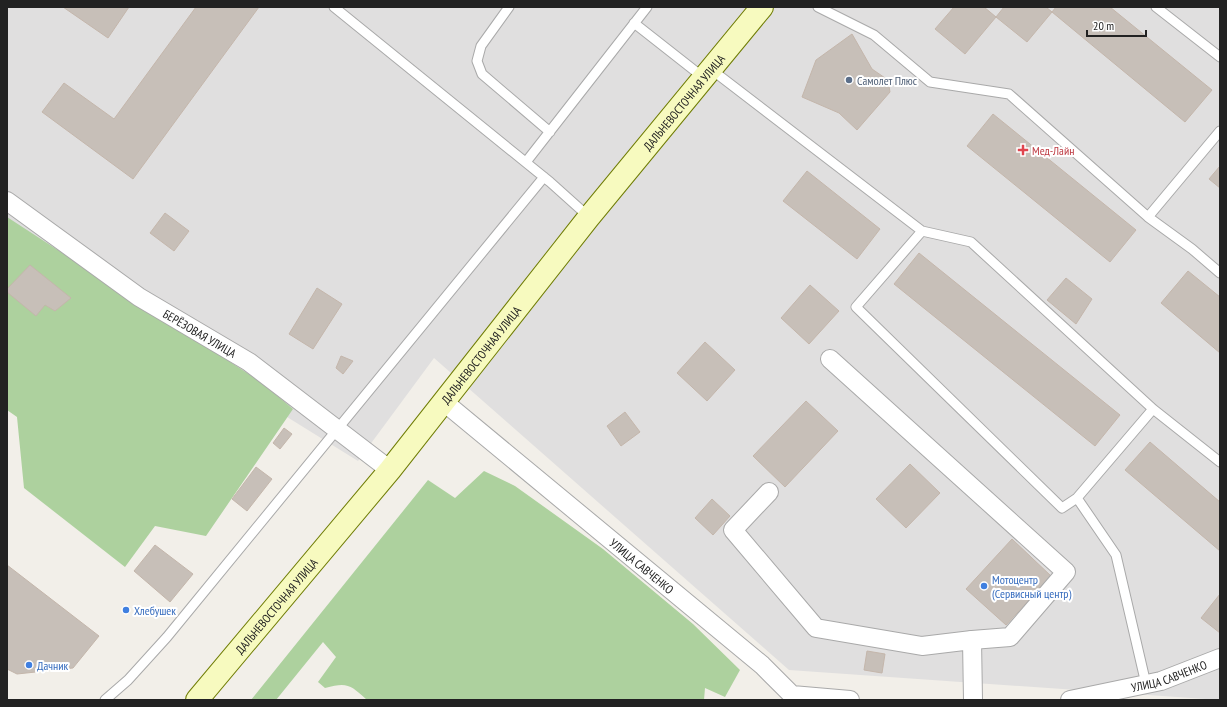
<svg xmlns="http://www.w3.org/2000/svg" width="1227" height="707" font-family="'PT Sans Narrow',sans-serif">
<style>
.residential{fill:#e0dfdf}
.forest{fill:#add19e}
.building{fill:#c7bfb8;stroke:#c4b6ab}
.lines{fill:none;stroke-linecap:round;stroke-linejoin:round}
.lane-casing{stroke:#a9a9a9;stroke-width:11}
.street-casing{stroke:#a9a9a9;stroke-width:20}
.secondary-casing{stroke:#707d05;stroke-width:24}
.lane{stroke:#fff;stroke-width:9}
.street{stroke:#fff;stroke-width:18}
.secondary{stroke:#f7fabf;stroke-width:22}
.service-dot{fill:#5c6f8a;stroke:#fff;stroke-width:1.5}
.health-dot{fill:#e0444e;stroke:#fff;stroke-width:1.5}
.shop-dot{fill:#3f7fe0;stroke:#fff;stroke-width:1.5}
.labels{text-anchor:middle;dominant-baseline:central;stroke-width:4;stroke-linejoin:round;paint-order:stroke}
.service-label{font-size:12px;fill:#4e5e75;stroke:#fff;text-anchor:start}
.street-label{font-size:12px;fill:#222;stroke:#fff}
.health-label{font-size:12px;fill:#be3a42;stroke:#fff;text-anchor:start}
.shop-label{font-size:12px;fill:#366cbe;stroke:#fff;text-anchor:start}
</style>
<rect width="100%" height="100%" fill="#f2efe9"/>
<path class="residential" d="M7,7H1220V700L789,670L434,358L358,461L7,243Z"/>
<path class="forest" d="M7,217L261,382L293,409L206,536L155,526L125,567L24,488L17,417L7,410Z
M484,471L515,486L603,549L693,624L740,670L725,697L705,688L704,700H367C350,685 348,682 325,688L318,682L336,657L323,642L276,700H251L428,480L455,498Z"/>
<path class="building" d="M63,7H129L108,38Z
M196,7H259L133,179L42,112L64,83L114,119Z
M954,7H984L996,17L965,54L935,29Z
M1004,7H1046L1052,12L1027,42L996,17Z
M1056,7H1110L1212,90L1185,122L1052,12Z
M852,34L872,69L888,80L890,92L857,130L839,113L802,97L816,60Z
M993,114L1136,230L1110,262L967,146Z
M1220,166V188L1209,179Z
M807,171L880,229L857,259L783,201Z
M165,213L189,231L174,251L150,233Z
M919,253L1120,415L1095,446L894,284Z
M30,265L71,298L55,311L45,305L36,316L7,292V289Z
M1188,271L1220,297V353L1161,303Z
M1066,278L1092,299L1076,324L1047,300Z
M810,285L839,311L809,344L781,318Z
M317,288L342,304L313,349L289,334Z
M705,342L735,370L707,401L677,373Z
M341,356L353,361L343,374L336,368Z
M806,401L838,431L785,487L753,456Z
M625,412L640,432L621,446L607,426Z
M284,428L292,434L280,449L273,443Z
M1150,442L1220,502V551L1125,470Z
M910,464L940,493L906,528L876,499Z
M256,467L272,479L247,511L232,499Z
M712,499L730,516L713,535L695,518Z
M1012,539L1051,576L1006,625L966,589Z
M155,545L193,574L170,602L134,571Z
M7,565L99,636L73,668L17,674L7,669Z
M1220,594V633L1201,618Z
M867,651L885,654L882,673L864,670Z"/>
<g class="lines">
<g class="lane-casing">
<path id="lane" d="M334,7L550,182L589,217
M509,7L481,46L477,61L482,74L550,132
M818,7L874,35L930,82L1009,94L1148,217L1192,249L1220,273
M1156,7L1220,57
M634,23L704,78
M712,70L922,231L856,307L1062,508L1077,498L1153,409
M526,162L647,7
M1148,217L1220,131
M922,231L971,242L1153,409L1220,462
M1077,498L1116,555L1146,684
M105,700L128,680L167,637L544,177"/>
</g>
<g class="street-casing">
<g id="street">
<path id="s1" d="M7,201L139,297L249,362L390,470"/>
<path d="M830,359L1066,572L1010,637L972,640"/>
<path id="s2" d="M444,402L762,665L792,695L850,700"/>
<path d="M769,492L733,530L816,628L922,646L972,640L973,700"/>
<path id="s3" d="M1070,700L1161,681L1220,658"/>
</g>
</g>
<g class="secondary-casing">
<g id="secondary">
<path id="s4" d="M197,700L390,470L589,217L762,7"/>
</g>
</g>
<use href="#lane" class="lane"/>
<use href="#street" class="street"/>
<use href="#secondary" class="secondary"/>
</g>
<circle class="service-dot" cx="849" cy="80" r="4"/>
<path class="health-dot" d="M1021 144h4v4h4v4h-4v4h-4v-4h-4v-4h4z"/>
<g class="shop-dot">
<circle cx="984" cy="586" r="4"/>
<circle cx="126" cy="610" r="4"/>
<circle cx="29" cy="665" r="4"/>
</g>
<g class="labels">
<g class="service-label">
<text x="857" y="80">Самолет Плюс</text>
</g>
<g class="street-label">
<text stroke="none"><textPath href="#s4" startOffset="771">ДАЛЬНЕВОСТОЧНАЯ УЛИЦА</textPath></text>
<text stroke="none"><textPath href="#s1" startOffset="234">БЕРЁЗОВАЯ УЛИЦА</textPath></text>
<text stroke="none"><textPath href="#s4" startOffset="447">ДАЛЬНЕВОСТОЧНАЯ УЛИЦА</textPath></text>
<text stroke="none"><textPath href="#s2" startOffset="257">УЛИЦА САВЧЕНКО</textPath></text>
<text stroke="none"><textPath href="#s4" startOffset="123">ДАЛЬНЕВОСТОЧНАЯ УЛИЦА</textPath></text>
<text stroke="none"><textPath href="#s3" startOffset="102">УЛИЦА САВЧЕНКО</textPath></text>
</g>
<g class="health-label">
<text x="1032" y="150">Мед-Лайн</text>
</g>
<g class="shop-label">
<text x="992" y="579">Мотоцентр<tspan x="992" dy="14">(Сервисный центр)</tspan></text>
<text x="134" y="610">Хлебушек</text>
<text x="37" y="665">Дачник</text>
</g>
</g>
<rect width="1227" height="707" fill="none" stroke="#222222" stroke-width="16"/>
<path d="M1087 30v6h59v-6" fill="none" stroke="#222222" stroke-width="2"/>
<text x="1093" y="30" font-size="12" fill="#222222" stroke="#ffffff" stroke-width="3" paint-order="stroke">20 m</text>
</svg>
